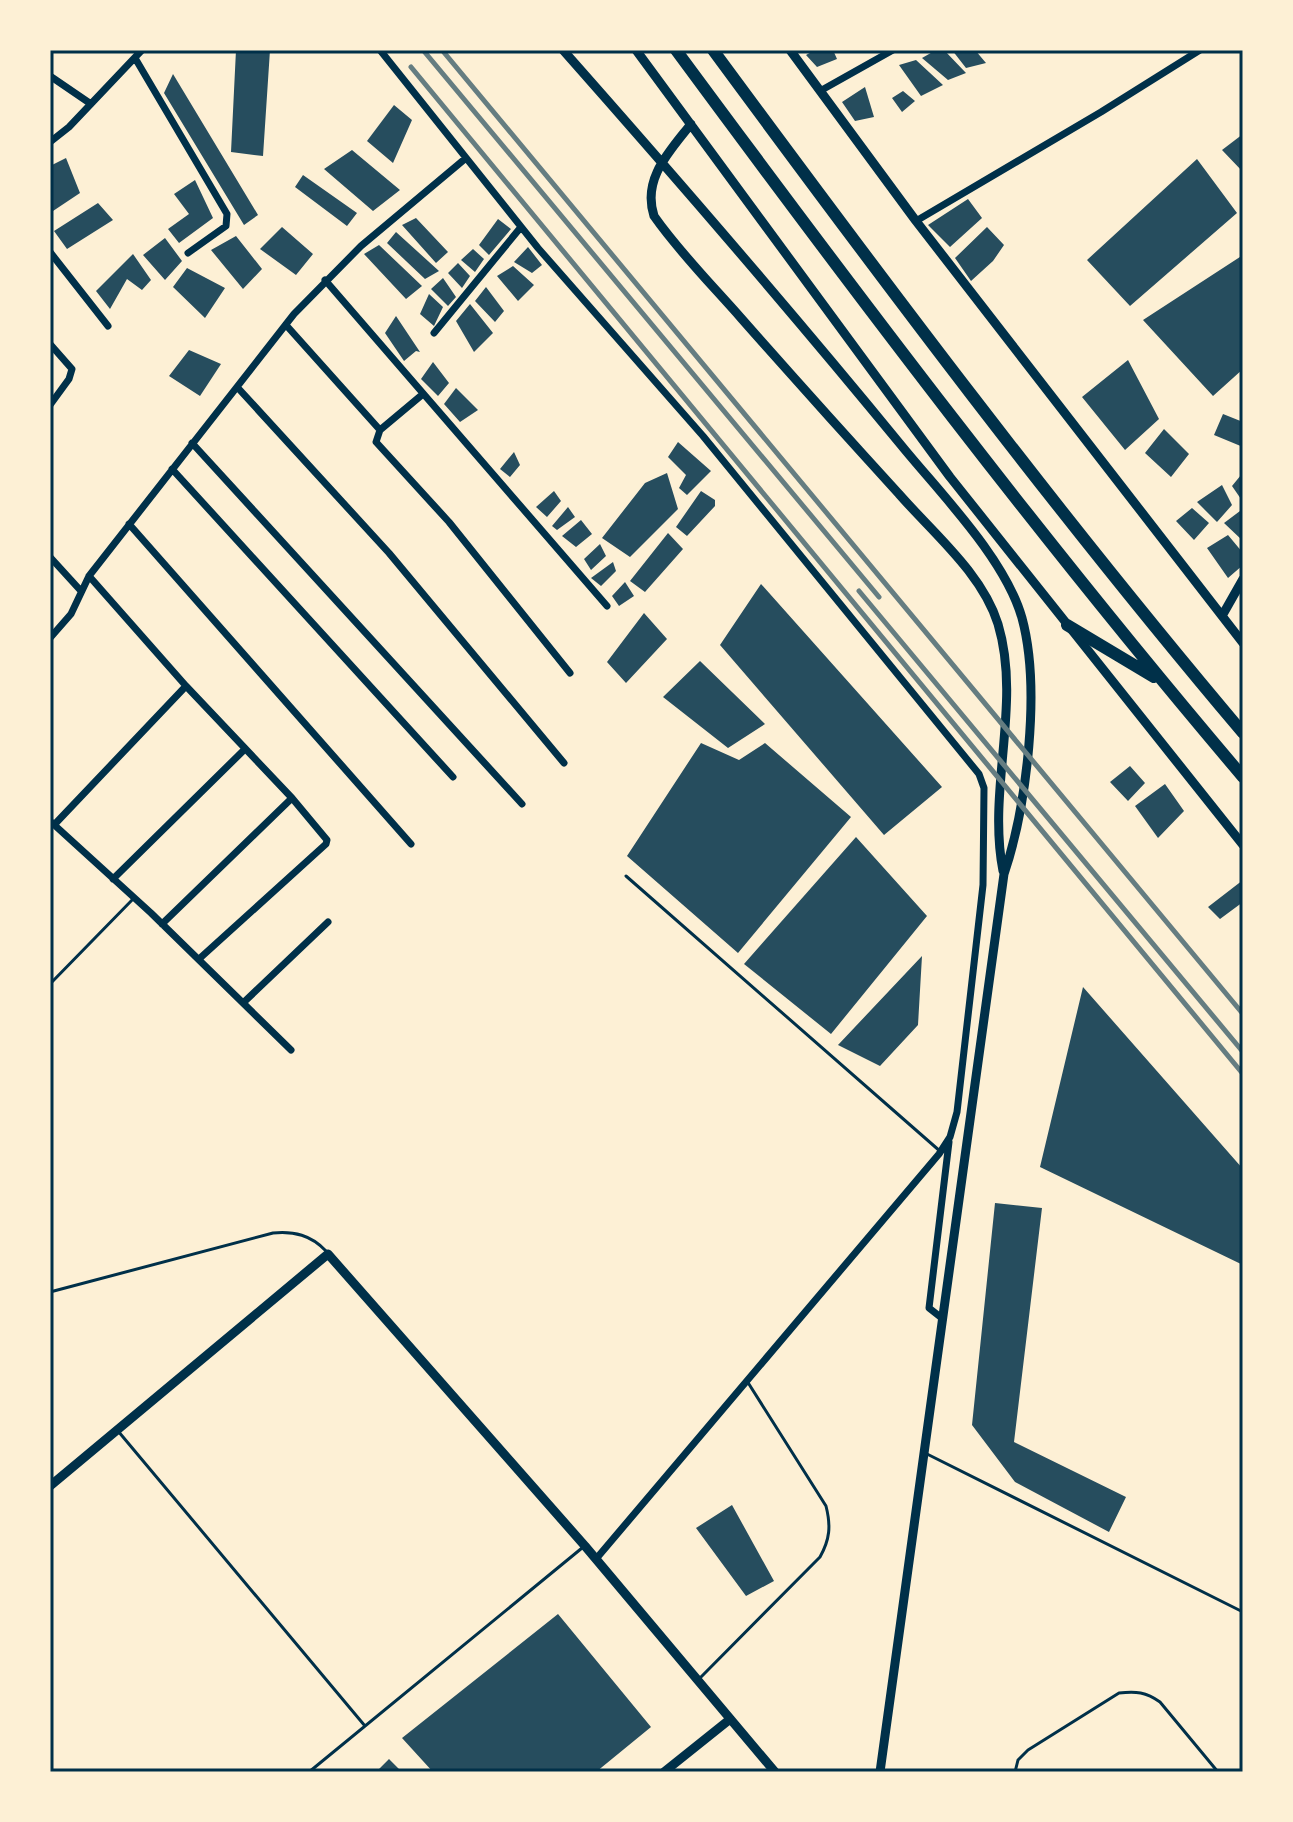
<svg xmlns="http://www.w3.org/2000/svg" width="1293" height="1822" font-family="'Nunito Sans',sans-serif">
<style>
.building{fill:#264d5e}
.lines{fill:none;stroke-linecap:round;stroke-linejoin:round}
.service{stroke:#003049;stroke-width:3}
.minor{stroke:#003049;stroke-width:7}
.tertiary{stroke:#003049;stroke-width:9}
.trunk{stroke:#003049;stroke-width:12}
.rail{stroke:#657d81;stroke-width:5}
.neatline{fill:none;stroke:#003049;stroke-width:3}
</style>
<rect width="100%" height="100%" fill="#fdf0d5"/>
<path class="building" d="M236,50H270L263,156L231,152Z
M815,50H833L837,59L817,67L806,55Z
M936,50H944L966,73L948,80L922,58Z
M952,50H975L986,63L966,68Z
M916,60L943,85L921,96L899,65Z
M173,74L258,215L244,225L164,93Z
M865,87L874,117L855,121L842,102Z
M903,91L915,101L902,112L892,98Z
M394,105L412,120L393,163L367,141Z
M1243,134V172L1222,150Z
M352,150L400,190L373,211L324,169Z
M66,158L80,193L50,213V166Z
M1197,159L1237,213L1130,306L1087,260Z
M303,175L357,213L347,226L295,187Z
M195,180L213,218L179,243L168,229L189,214L174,194Z
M968,199L982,218L950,247L928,225Z
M98,203L113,220L67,249L54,231Z
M416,218L448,252L436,263L402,225Z
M498,219L511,229L489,255L479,245Z
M282,227L313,254L296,275L260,249Z
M987,227L1004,245L993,261L971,281L955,258Z
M396,232L439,271L425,279L387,243Z
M236,236L262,269L243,289L211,250Z
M165,238L182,261L165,280L143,255Z
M379,245L422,286L406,299L364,254Z
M528,247L542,265L532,273L514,262Z
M473,249L484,259L475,272L461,260Z
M133,254L151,280L142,290L127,279L110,309L96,291Z
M1243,255V369L1213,396L1143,320Z
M458,263L470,276L462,288L448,273Z
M513,266L534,285L518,301L497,276Z
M187,268L225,288L205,318L173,287Z
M443,278L456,297L448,306L431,289Z
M486,287L504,311L495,322L475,301Z
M429,294L443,307L434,326L420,314Z
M470,304L493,333L474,352L456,321Z
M396,316L420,352L416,351L404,361L385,333Z
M189,350L221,364L200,396L169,376Z
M1128,360L1159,419L1125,450L1082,397Z
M433,362L449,383L438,396L421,379Z
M456,388L478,410L460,422L444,404Z
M1223,414L1243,422V447L1214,435Z
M1164,429L1189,454L1171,477L1145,453Z
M678,442L711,471L687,495L679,488L686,475L668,457Z
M514,452L520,465L510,477L500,469Z
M667,473L678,509L630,557L602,538L645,483Z
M1241,475L1243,478V502L1232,486Z
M1222,485L1232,505L1217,522L1197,502Z
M554,491L561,501L547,517L536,507Z
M701,491L715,500V506L687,536L676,527Z
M568,507L575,517L557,530L552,526Z
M1192,508L1209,523L1194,540L1176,521Z
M1240,511L1243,514V541L1224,523Z
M581,520L592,534L576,547L562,536Z
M668,533L683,549L645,592L630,581Z
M1228,535L1243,553V565L1228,578L1207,548Z
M600,544L606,556L591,570L584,559Z
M613,562L616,571L601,586L591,578Z
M625,582L634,596L619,606L612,596Z
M761,584L942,787L884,835L720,645Z
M644,613L667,639L626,683L607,662Z
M700,661L765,724L728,748L663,697Z
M701,743L739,760L765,743L851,817L738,953L627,856Z
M1130,766L1145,783L1128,801L1110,782Z
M1165,784L1184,811L1158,838L1135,806Z
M856,837L927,916L831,1034L744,964Z
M1243,880V902L1220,919L1208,907Z
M922,956L918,1025L880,1066L838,1045Z
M1083,987L1243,1169V1265L1040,1167Z
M995,1203L1042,1208L1014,1442L1126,1497L1109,1532L1015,1482L972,1425Z
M732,1505L774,1581L746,1596L696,1528Z
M558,1614L651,1727L596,1772H433L402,1738Z
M389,1759L402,1772H376Z"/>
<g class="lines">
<path class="service" d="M626,876L941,1152
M50,984L134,898
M50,1292L273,1233C294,1231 311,1235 326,1251
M118,1431L365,1726
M925,1453L1243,1612
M700,1678L820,1557C830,1539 831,1526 826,1506L747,1381
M309,1772L582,1548
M1015,1772L1018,1760L1028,1750L1119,1693C1136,1691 1146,1692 1160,1702L1218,1772"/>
<path class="minor" d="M380,50L538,248L703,436L979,774L984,788L983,885L957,1112L950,1137L939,1154L596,1559
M135,58L227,214L226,226L188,253
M50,76L91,104
M820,91L893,50
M50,142L69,127L142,50
M916,221L1101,112L1200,50
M50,252L108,326
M325,280L607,606
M286,325L380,430
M434,333L521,227
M50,344L72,369L69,379L50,405
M238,388L389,553L564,763
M423,394L380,430L376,442L449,522L570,673
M192,443L522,804
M172,469L453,777
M129,524L411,844
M50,557L81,591
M89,576L186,686L292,798L327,840L326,844L199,959
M50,638L71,614L89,576L294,314L361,246L466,158
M50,821L151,913L291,1050
M54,825L186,686
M113,879L245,749
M162,924L292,798
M243,1003L328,922
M943,1319L929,1308L949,1142"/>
<path class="tertiary" d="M563,50C678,180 791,311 901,445C940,493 1005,558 1022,618C1041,688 1027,806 1004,874L880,1772
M636,50L950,477L1243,845
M790,50L916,221L1243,643
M691,124C669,152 642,179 654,216C680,253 712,285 741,318C793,377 846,436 899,494C933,533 982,573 998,624C1022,704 987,789 1003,871
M1222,616L1243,579
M50,1486L328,1254L585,1546L775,1772
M664,1772L729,1720"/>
<path class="trunk" d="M676,50C859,298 1044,543 1243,777
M713,50C884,282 1057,513 1243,733
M1067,625L1154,677"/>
<path class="rail" d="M423,50L879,597
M442,50L1243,1014
M411,67L1243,1074
M859,591L1243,1052"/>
</g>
<rect width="1293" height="1822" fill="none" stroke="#fdf0d5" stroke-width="104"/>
<rect x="52" y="52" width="1189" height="1718" class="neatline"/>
</svg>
